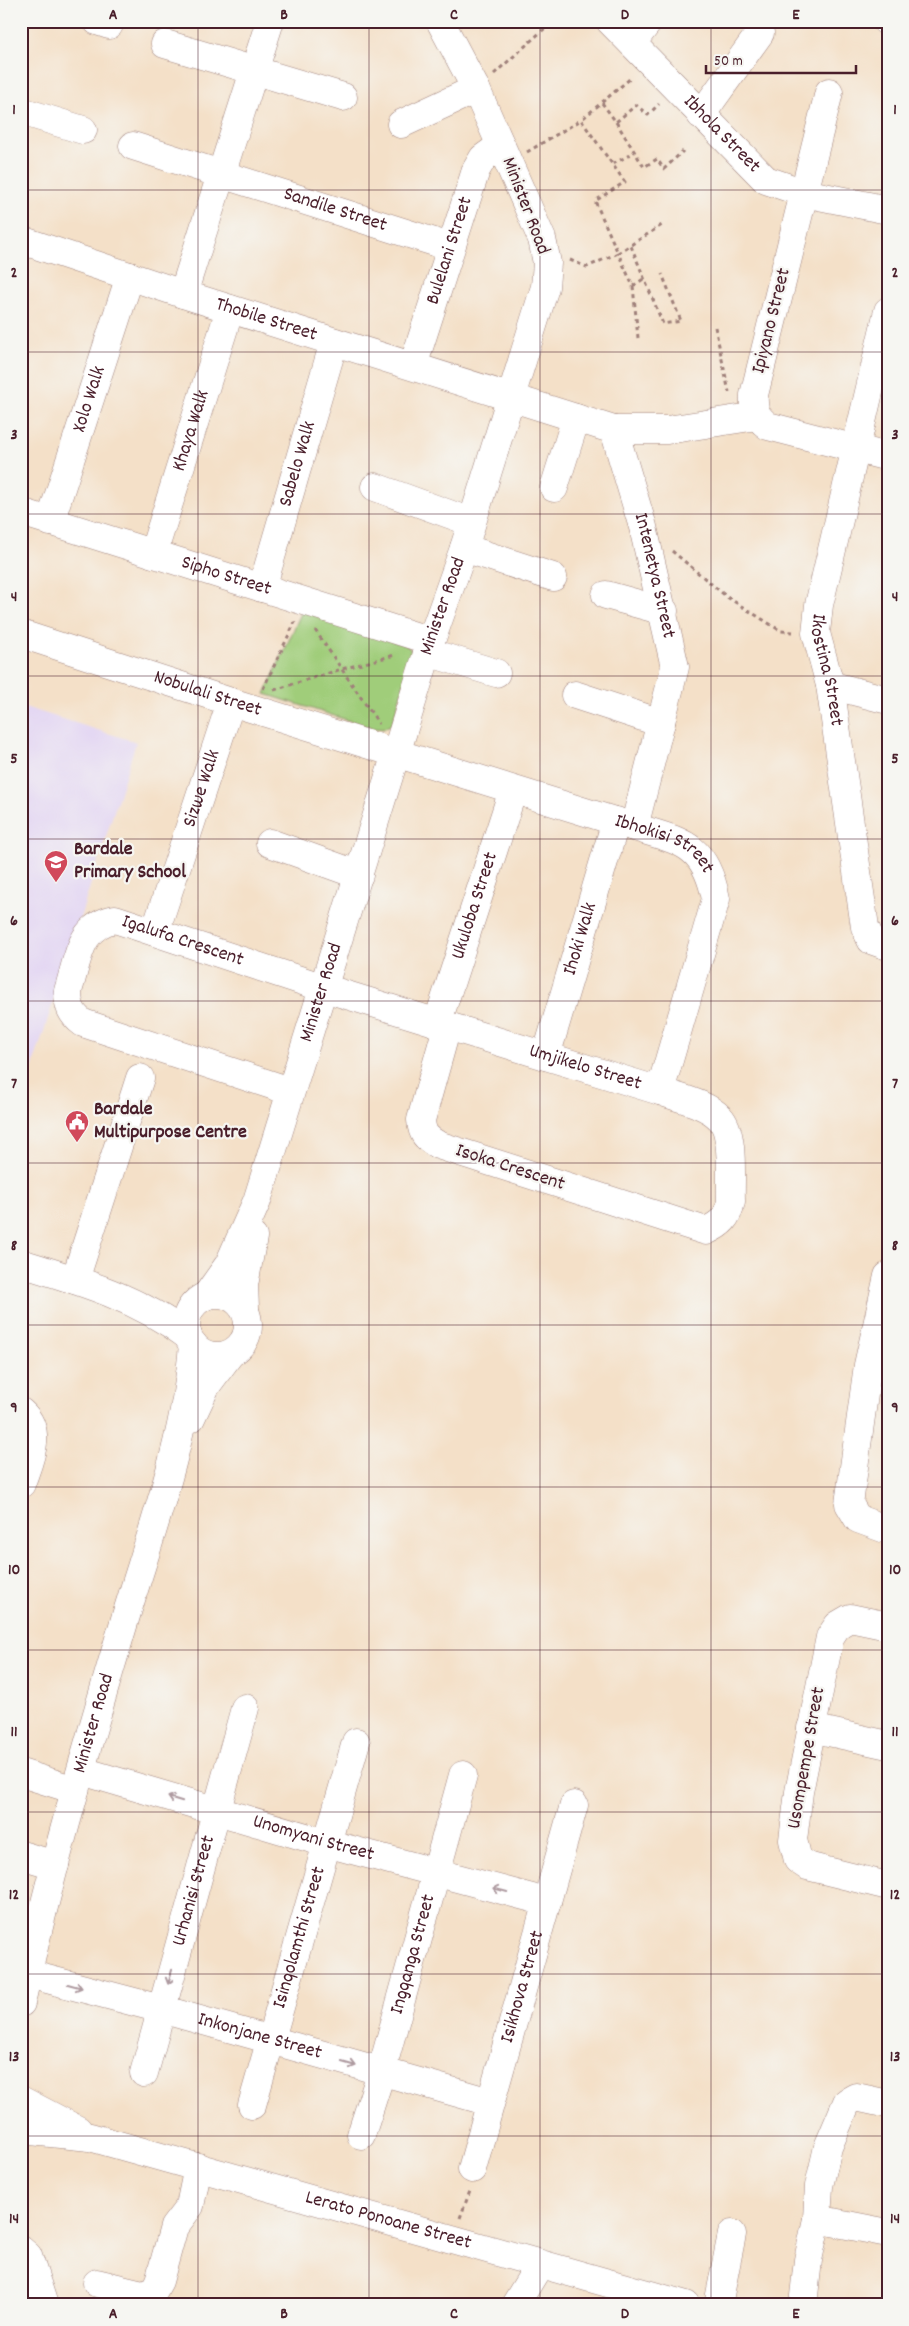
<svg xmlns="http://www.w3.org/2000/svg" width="909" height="2326" font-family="Dekko,sans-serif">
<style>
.built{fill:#e2d4f3}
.green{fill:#a0cd7a;stroke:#757652}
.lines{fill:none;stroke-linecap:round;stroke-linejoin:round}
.minor-casing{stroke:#9f807a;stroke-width:29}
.path{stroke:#9f807a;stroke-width:3;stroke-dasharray:4 4;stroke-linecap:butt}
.minor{stroke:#fff;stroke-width:28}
.oneway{stroke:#ae9aa0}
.grid{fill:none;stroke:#4a1f2b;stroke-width:1;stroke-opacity:0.55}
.labels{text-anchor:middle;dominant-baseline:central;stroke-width:4.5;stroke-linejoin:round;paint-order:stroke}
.street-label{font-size:20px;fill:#4a1f2b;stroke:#f6f6f2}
.poi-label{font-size:20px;font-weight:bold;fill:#4a1f2b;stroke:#f6f6f2;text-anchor:start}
.neatline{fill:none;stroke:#4a1f2b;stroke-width:2}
.grid-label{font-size:16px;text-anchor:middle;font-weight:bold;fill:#4a1f2b}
</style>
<rect width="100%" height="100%" fill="#f6f6f2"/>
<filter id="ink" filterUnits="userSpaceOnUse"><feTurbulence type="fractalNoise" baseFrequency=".02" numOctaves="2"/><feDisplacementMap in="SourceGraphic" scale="10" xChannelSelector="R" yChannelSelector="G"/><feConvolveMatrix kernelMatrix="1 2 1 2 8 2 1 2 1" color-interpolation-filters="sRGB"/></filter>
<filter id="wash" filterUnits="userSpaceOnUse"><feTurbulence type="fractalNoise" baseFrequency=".0096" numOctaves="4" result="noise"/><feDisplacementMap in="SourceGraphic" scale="20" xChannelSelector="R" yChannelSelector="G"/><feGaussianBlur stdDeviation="1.12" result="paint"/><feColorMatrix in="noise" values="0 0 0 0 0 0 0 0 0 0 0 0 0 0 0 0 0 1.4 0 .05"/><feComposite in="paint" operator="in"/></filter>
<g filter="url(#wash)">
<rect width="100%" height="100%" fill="#f4e0c8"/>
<path class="built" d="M21,706L136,742L21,1103Z"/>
<path class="green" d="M302,611L408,646L413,654L392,724L383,729L372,728L265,694Z"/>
</g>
<g filter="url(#ink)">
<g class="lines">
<g class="minor-casing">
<g id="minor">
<path d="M97,21L109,25"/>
<path id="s1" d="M610,21L766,180L804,193L888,210"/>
<path d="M886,21L888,22"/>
<path d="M632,43L649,21"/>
<path d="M165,44L343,97"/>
<path d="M829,92L754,395C753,410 756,417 768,426L888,457"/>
<path d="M21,111L83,130"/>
<path d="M701,115L760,33"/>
<path d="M401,124L476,89"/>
<path id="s2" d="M133,146L450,247"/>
<path id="s3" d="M21,240L183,294L614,430L643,527L675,667L634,827"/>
<path d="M183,294L270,21"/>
<path id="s4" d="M888,311L819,605L816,633L830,685L865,927L871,940L888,946"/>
<path id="s5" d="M413,366L476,170L483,158L501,145"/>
<path d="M614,430H667L757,416"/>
<path d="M375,487L471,522"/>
<path d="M554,488L576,418"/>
<path id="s6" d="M21,512L431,641"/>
<path id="s7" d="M50,522L130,276"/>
<path d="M464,548L553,577"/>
<path id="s8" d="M153,554L230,309"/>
<path id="s9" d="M262,588L334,342"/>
<path d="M606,595L664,611"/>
<path id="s10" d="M21,634L231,702L634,827C682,842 705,843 716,899L660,1091"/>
<path d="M427,652L496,673"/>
<path d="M830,685L888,700"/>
<path d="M575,695L661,723"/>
<path d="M270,843L359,875"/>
<path id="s11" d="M155,932L231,702"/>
<path id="s12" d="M437,1024L513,790"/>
<path id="s13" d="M546,1056L616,821"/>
<path id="s14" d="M290,1091L83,1023C71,1014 68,1006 68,991C78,961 78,926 115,919L324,988L660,1091C678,1098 706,1103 720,1118C735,1133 730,1180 731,1201C728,1218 721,1224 706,1231L438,1145C426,1138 422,1134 421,1120L447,1027"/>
<path d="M21,1263C80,1281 138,1298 188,1336"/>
<path d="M888,1276L868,1365L849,1504L858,1519L888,1530"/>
<path d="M75,1280L140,1078"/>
<circle cx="217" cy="1325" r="31"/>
<path id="s15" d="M207,1295L229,1264L257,1201L431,641L464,548L545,287L547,263L542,239L476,89L440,21"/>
<path d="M245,1308L244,1285L253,1237"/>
<path d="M21,1412C44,1432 29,1460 21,1484"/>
<path d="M191,1418L206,1386L230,1354"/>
<path d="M888,1626L850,1618L838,1625L830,1637L799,1792L793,1840L798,1860L807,1866L888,1886"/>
<path d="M811,1728L888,1745"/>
<path id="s16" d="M82,1771L326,1843L547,1902"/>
<path d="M21,1773L75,1790"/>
<path d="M21,1855L55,1865"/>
<path id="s17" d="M28,1974L161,2009L490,2102"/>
<path id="s18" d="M21,2003C50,1873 87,1746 125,1619C152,1529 186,1439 193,1344"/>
<path id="s19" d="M144,2073L245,1708"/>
<path d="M21,2100L78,2130"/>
<path id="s20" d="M252,2105L356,1742"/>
<path id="s21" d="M21,2130L90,2137L686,2305"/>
<path id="s22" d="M361,2135L381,2073L463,1775"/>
<path id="s23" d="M472,2169L574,1805"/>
<path d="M817,2219L888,2233"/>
<path d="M21,2250L28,2256L44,2305"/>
<path d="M97,2283L143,2294L154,2290L159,2281L174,2227L190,2206L198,2167"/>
<path d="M515,2305L540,2264"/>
<path d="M718,2305L732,2234"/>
<path d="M803,2305L808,2260L817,2219L819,2186L828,2147L847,2102L856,2097L888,2104"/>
</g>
</g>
<path class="path" d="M494,74L553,21
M602,103L616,122L636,105L648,115L659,104
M616,122L644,167L657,159L664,169L683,151
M527,152L581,120
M613,164L635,152
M631,246L663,324L681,321L662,274
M570,260L587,267L618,253L595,201L625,182L581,120L632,77
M633,286L645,278
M715,327L729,392
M638,338L633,286L618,253L662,225
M672,551L727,597L781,631L793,632
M315,630L379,724
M263,689L295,622
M274,690L342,669L395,655
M460,2218L470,2191"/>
<use href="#minor" class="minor"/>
</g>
<defs><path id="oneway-shaft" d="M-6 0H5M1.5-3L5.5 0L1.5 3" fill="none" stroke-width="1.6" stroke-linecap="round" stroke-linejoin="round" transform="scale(1.25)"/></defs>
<g class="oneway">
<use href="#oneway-shaft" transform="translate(175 1799) rotate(-163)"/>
<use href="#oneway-shaft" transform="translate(500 1890) rotate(-165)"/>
<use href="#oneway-shaft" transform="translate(170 1977) rotate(106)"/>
<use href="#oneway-shaft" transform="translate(75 1986) rotate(15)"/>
<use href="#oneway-shaft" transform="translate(349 2064) rotate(16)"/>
</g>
</g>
<path class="grid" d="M198,21V2305M369,21V2305M540,21V2305M711,21V2305M21,190H888M21,352H888M21,514H888M21,676H888M21,839H888M21,1001H888M21,1163H888M21,1325H888M21,1487H888M21,1650H888M21,1812H888M21,1974H888M21,2136H888"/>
<defs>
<g id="school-pin" transform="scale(1.25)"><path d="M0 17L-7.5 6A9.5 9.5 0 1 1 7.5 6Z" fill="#d1495b" stroke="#f6f6f2"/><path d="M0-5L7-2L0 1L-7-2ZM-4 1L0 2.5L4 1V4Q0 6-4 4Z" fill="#fff"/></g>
<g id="civic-pin" transform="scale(1.25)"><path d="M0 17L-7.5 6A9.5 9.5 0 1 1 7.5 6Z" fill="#d1495b" stroke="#f6f6f2"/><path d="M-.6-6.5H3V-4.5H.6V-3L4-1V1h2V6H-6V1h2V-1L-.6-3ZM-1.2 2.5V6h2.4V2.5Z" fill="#fff"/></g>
</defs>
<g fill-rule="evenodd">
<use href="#school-pin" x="56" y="862"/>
<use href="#civic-pin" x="77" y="1122"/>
</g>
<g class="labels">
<g class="street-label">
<text stroke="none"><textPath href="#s1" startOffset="159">Ibhola Street</textPath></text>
<text transform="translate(525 206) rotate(69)">Minister Road</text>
<text stroke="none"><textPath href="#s2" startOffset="212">Sandile Street</textPath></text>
<text stroke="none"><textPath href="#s5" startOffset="121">Bulelani Street</textPath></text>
<text stroke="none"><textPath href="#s3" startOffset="258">Thobile Street</textPath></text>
<text transform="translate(772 321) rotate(-76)">Ipiyano Street</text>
<text stroke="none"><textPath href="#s7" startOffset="129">Xolo Walk</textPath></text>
<text stroke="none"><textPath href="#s8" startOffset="129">Khaya Walk</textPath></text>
<text stroke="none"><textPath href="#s9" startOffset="129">Sabelo Walk</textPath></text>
<text stroke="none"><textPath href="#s3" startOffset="774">Intenetya Street</textPath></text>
<text stroke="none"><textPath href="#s6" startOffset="215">Sipho Street</textPath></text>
<text stroke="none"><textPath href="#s15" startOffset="730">Minister Road</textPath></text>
<text stroke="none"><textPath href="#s4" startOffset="368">Ikostina Street</textPath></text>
<text stroke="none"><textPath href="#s10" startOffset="196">Nobulali Street</textPath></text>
<text stroke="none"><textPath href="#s11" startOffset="151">Sizwe Walk</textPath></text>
<text stroke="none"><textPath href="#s10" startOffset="678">Ibhokisi Street</textPath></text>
<text stroke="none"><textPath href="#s12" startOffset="124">Ukuloba Street</textPath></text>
<text stroke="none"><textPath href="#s13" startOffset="122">Ihoki Walk</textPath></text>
<text stroke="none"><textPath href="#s14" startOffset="418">Igalufa Crescent</textPath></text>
<text stroke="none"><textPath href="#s15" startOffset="325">Minister Road</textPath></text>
<text stroke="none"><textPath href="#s14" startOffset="840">Umjikelo Street</textPath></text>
<text transform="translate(510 1168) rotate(18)">Isoka Crescent</text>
<text stroke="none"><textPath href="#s18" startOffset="289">Minister Road</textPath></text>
<text transform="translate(807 1758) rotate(-80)">Usompempe Street</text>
<text stroke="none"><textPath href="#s16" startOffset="241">Unomyani Street</textPath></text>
<text stroke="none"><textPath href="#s19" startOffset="189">Urhanisi Street</textPath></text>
<text stroke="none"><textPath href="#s20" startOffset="174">Isinqolamthi Street</textPath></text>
<text stroke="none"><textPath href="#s22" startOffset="188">Ingqanga Street</textPath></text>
<text stroke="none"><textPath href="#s23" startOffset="189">Isikhova Street</textPath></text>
<text stroke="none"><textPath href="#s17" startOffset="240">Inkonjane Street</textPath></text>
<text stroke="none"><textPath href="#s21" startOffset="379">Lerato Ponoane Street</textPath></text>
</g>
<g class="poi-label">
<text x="74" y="850">Bardale<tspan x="74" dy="23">Primary School</tspan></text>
<text x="94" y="1110">Bardale<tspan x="94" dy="23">Multipurpose Centre</tspan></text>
</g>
</g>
<rect width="909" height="2326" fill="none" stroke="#f6f6f2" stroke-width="55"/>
<path d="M706 65v8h150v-8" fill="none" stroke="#4a1f2b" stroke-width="2.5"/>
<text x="714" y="65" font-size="15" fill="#4a1f2b" stroke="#f6f6f2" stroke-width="4" paint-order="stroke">50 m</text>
<rect x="28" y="28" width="854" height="2270" class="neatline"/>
<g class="grid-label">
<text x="113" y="19">A</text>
<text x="284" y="19">B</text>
<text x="454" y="19">C</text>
<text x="625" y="19">D</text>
<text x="796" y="19">E</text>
<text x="14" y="114">1</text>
<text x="895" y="114">1</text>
<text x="14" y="277">2</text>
<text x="895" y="277">2</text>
<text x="14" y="439">3</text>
<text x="895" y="439">3</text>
<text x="14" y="601">4</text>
<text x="895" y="601">4</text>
<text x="14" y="763">5</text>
<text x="895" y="763">5</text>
<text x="14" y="925">6</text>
<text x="895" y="925">6</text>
<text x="14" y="1088">7</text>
<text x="895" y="1088">7</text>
<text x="14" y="1250">8</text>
<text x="895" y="1250">8</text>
<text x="14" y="1412">9</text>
<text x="895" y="1412">9</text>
<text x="14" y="1574">10</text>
<text x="895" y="1574">10</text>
<text x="14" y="1736">11</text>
<text x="895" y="1736">11</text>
<text x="14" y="1899">12</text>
<text x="895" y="1899">12</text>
<text x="14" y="2061">13</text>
<text x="895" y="2061">13</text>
<text x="14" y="2223">14</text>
<text x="895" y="2223">14</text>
<text x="113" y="2318">A</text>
<text x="284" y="2318">B</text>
<text x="454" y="2318">C</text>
<text x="625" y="2318">D</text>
<text x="796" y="2318">E</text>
</g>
</svg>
